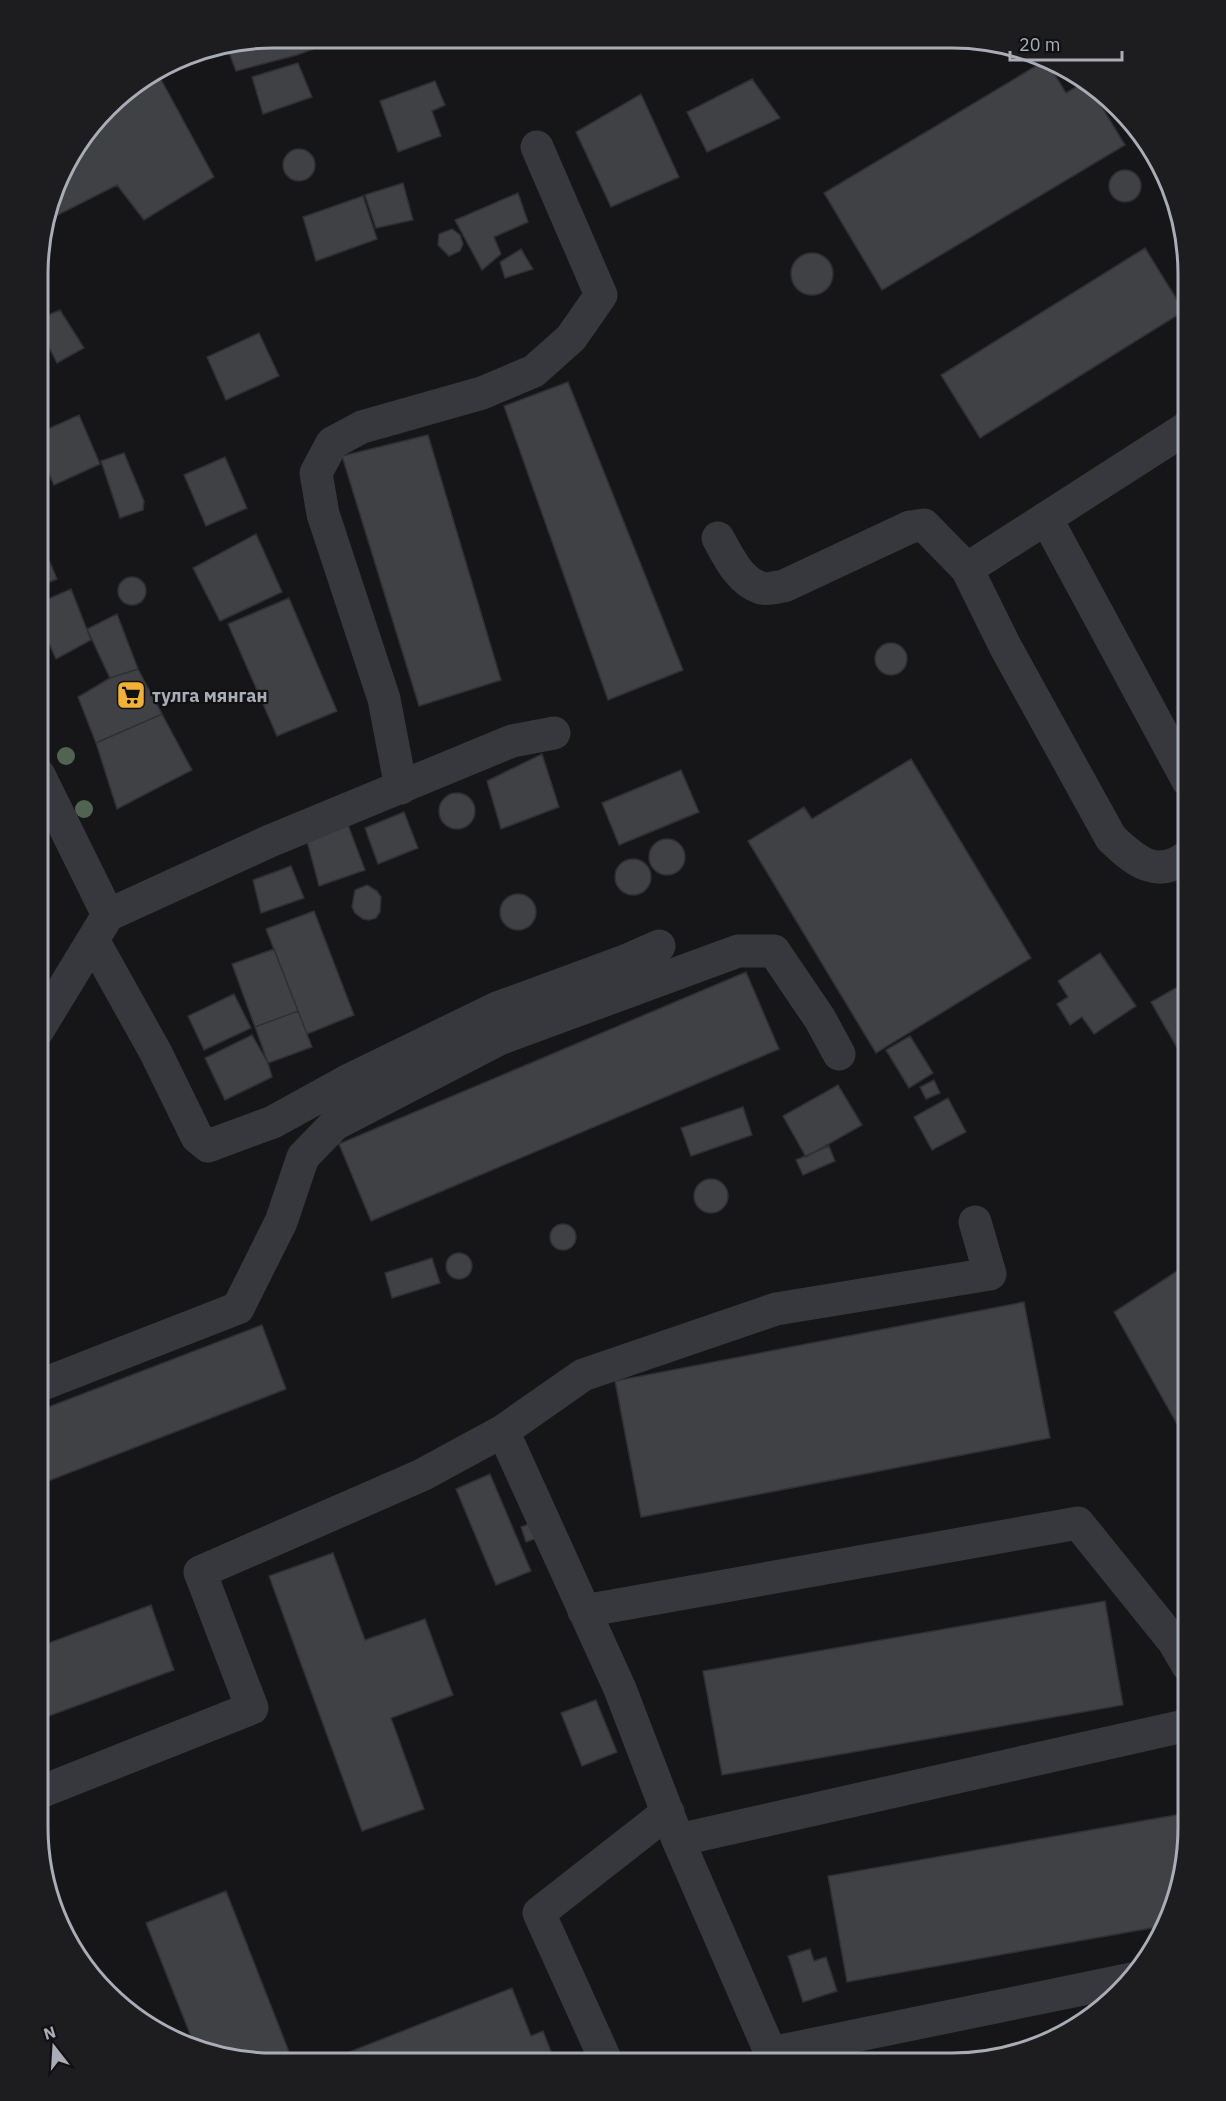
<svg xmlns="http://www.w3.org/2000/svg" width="1226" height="2101" font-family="'IBM Plex Sans',sans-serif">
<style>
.building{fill:#404145;stroke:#303034;stroke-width:1.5}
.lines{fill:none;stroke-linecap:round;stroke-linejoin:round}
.minor{stroke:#37383d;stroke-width:33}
.tree{fill:#506452}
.labels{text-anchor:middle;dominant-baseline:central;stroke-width:4.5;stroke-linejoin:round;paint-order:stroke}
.poi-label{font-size:18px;font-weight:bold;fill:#a8adb8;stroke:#111113;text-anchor:start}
.rim{fill:none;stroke:#a8adb8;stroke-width:3}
</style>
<rect width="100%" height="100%" fill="#161618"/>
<path class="building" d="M274,37L325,38L327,44L297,55L236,71L227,47Z
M410,38H432L423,42L412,40Z
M1046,60L1066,93L1086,81L1125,145L882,290L824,193Z
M298,63L312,97L263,114L252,77Z
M157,72L214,177L144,220L117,185L46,221L62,169L118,96Z
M752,79L780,118L707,152L687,112Z
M435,81L445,105L432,111L441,136L398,152L380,101Z
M641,94L679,177L611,207L576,132Z
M283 165a16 16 0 1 1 32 0a16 16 0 1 1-32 0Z
M1109 186a16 16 0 1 1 32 0a16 16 0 1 1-32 0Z
M403,183L413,220L376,228L365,195Z
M518,193L528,222L494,237L501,254L482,270L455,220Z
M363,196L377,239L316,261L303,217Z
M452,229L460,235L463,244L460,251L449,256L438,245L439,234Z
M1145,248L1184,311L980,438L941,375Z
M521,249L533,269L505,278L500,262Z
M791 274a21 21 0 1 1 42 0a21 21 0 1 1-42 0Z
M60,310L84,348L57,363L39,327V319Z
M259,333L279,376L226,400L207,357Z
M568,382L683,670L608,700L504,406Z
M79,415L100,464L54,485L39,451V433Z
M428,435L501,680L419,706L342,456Z
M124,453L144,501L143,510L120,518L101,461Z
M225,457L247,508L206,526L184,475Z
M256,534L282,592L220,621L193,568Z
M40,539L57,579L39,586V540Z
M118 591a14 14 0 1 1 28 0a14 14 0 1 1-28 0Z
M71,589L91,640L56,659L39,621V603Z
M289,598L337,711L277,736L228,624Z
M117,614L138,669L110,678L87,629Z
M875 659a16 16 0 1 1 32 0a16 16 0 1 1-32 0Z
M138,669L162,714L96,743L78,697L110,678Z
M162,714L192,770L117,809L96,743Z
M542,754L559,807L501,829L487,781Z
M911,759L1031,958L876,1053L748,841L804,807L812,819Z
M681,770L699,812L619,845L602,803Z
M439 811a18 18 0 1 1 36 0a18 18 0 1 1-36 0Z
M404,812L418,848L378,864L365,828Z
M348,825L365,870L319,886L307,841Z
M649 857a18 18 0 1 1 36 0a18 18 0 1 1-36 0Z
M615 877a18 18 0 1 1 36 0a18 18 0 1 1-36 0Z
M291,866L304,898L261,913L253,880Z
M367,885L377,891L381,897L380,912L376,918L369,920L363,919L355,913L352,907L355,890Z
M500 912a18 18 0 1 1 36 0a18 18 0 1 1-36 0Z
M314,911L354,1015L307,1034L266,929Z
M274,949L298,1011L255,1027L232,964Z
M1100,953L1136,1006L1094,1034L1082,1017L1070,1025L1057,1004L1068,997L1058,981Z
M746,972L779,1049L371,1221L339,1144Z
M1188,981V1067L1151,1002Z
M234,994L251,1028L204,1050L188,1016Z
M298,1011L312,1047L268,1063L255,1027Z
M252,1035L268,1063L272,1077L225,1100L205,1058Z
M910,1036L933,1073L909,1088L886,1050Z
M934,1080L940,1093L926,1099L920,1087Z
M838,1085L862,1125L806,1157L783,1116Z
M948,1098L966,1132L932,1150L914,1117Z
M743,1107L752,1135L691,1156L681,1128Z
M829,1146L835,1161L803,1175L796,1160Z
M694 1196a17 17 0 1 1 34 0a17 17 0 1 1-34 0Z
M550 1237a13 13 0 1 1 26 0a13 13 0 1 1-26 0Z
M446 1266a13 13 0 1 1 26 0a13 13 0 1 1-26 0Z
M432,1258L440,1283L392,1298L385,1273Z
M1188,1264V1417L1177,1424L1114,1312Z
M1024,1302L1050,1438L641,1517L615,1381Z
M262,1325L286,1389L38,1485V1411Z
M490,1474L531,1571L496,1585L456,1489Z
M532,1523L537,1538L526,1542L521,1527Z
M333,1553L365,1640L425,1619L453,1695L391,1718L424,1809L362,1831L269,1576Z
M1105,1601L1123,1705L722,1775L703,1671Z
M151,1605L174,1670L38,1720V1647Z
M596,1700L617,1752L582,1766L561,1713Z
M1188,1813V1843L1176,1903L1163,1926L847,1982L828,1876Z
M226,1891L293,2062H243L196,2049L146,1923Z
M810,1949L814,1961L826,1957L837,1991L803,2002L788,1956Z
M512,1988L531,2036L543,2031L555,2062H324Z"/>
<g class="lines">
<path class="minor" d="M1046,518L1188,781
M718,538C728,556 739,581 761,588C767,590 777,587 784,586L910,527L924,525L967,569L1005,646L1111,838C1135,861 1157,880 1188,856
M967,569L1188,427
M401,788L384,699L323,514L316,473L332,443L362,427L482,393L534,371L571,338L601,295L537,147
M108,915L270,841L512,741L554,733
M93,940L156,1053L197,1137L208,1146L273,1122L351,1079L497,1008L625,961L659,946
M38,1030L108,915L39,775
M38,1386L238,1308L281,1222L303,1157L335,1124L499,1039L738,951H774L820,1019L839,1054
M584,1611L1078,1523L1174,1642L1188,1666
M38,1793L252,1708L200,1572L422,1475L503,1431
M678,1840L1188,1725
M771,2053L1132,1979
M607,2063L539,1913L668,1812
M775,2063L678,1840L620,1689L503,1431L583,1375L776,1309L990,1274L975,1222"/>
</g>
<g class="tree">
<circle cx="66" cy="756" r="9"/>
<circle cx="84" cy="809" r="9"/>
</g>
<defs>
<g id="supermarket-square" transform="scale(1.5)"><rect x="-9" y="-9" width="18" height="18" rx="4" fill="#f2b134" stroke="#111113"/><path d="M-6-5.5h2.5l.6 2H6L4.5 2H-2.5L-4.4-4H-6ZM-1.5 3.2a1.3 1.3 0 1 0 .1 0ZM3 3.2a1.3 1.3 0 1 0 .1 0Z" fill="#111"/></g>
</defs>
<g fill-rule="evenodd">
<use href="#supermarket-square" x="131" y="695"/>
</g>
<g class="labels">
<g class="poi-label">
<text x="152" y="695">тулга мянган</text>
</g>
</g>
<path d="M0 0H1226V2101H0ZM274 48H952A226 226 0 0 1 1178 274V1827A226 226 0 0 1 952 2053H274A226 226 0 0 1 48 1827V274A226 226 0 0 1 274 48Z" fill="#1d1d20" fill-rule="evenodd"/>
<path class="rim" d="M274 48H952A226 226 0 0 1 1178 274V1827A226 226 0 0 1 952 2053H274A226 226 0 0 1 48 1827V274A226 226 0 0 1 274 48Z"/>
<g transform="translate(54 2047) rotate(343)" stroke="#111113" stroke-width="4.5" paint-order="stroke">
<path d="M0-4.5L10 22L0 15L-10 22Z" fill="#a8adb8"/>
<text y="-9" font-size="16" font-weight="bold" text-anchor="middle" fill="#a8adb8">N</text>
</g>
<path d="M1010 51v9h112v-9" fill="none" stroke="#a8adb8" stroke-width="3"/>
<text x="1019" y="51" font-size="18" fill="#a8adb8" stroke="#111113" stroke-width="4.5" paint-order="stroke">20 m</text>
</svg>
